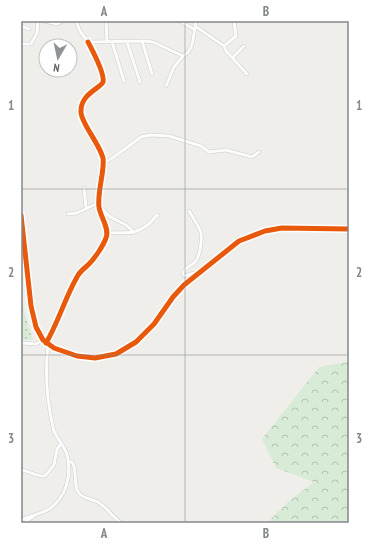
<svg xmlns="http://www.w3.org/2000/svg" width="370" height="544" font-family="'PT Sans Narrow',sans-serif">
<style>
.grass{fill:url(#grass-dots)}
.forest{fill:url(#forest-crowns)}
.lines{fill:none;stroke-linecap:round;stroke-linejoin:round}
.street-casing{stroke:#cbcccc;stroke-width:4}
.secondary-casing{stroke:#cacacb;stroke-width:5.5}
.street{stroke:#fdfcfc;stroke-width:3}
.secondary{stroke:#fdfcfc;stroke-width:4.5}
.cycleway-casing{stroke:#fff;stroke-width:8}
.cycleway{stroke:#e8590c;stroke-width:5}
.grid{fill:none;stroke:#84888a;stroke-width:1;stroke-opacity:0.55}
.neatline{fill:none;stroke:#84888a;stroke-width:1.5}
.grid-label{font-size:13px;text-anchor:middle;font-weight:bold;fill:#84888a}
</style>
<defs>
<pattern id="grass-dots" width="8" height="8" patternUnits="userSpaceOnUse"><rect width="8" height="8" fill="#d8ebd6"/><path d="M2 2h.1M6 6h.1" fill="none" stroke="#b2c2b1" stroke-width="1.8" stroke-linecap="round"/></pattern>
<pattern id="forest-crowns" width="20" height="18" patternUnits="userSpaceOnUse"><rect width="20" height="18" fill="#d8ebd6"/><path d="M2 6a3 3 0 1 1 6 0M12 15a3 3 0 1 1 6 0" fill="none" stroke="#b2c2b1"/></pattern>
</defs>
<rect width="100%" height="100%" fill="#efeeea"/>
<path class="grass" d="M21,280L24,312L33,340L21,339Z"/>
<path class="forest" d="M349,362V523H267L288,502L314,482L276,468L262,439L319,367Z"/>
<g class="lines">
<g class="street-casing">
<path id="street" d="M44,21L57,24L63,21
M76,21L80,31L88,42L146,41L153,42L183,56C195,50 193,33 196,21
M106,21L107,41
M180,21L195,30
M21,26L29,29
M195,26L224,46L236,36L234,21
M142,41L152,74
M112,42L124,81
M127,42L140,82
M21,44H31L37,33L38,21
M224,46L226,51L247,74
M232,58L244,46
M166,86L174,67L183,56
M103,163L111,159L141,137L150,135L169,136L201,146L209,152L226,150L252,157L259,152
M84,188L86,207
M99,209H103C110,222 128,221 133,233
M189,211C193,218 199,226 201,233C202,241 200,258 194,263C189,267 184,268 183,274L185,276L194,273L196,275
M68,214L77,213L96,204L99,205
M107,233C126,232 134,236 150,223C154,220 153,217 158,215
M21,343L36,344L43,340
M46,343C58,323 65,298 77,277C80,271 85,268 89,264C95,258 103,246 106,238C110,229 100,216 99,207C97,192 105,170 103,158C99,143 81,123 81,112C80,94 101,88 103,82C105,73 92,50 88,42
M69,462H72C77,470 74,481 77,490C81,499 90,498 98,502C106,507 113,517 121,523
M21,470C29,471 38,477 45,476L54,465L57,449L61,444
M21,520C32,514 46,514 54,505C70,491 73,463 63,446C59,439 54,435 53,427C47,401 45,371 48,345
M23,523L34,516"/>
</g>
<g class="secondary-casing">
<path id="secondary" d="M21,215L31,306L36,327L43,340L54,348L77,356L95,358L116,354L136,342L154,324L173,297L184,285L239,241L265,231L282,228L349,229"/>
</g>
<use href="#street" class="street"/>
<use href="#secondary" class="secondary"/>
<g class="cycleway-casing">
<path id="cycleway" d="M21,215L31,306L36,327L43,340L54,348L77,356L95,358L116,354L136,342L154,324L173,297L184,285L239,241L265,231L282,228L349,229
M46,343C58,323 65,298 77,277C80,271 85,268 89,264C95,258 103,246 106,238C110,229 100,216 99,207C97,192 105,170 103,158C99,143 81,123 81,112C80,94 101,88 103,82C105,73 92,50 88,42"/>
</g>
<use href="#cycleway" class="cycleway"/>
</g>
<path class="grid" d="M185,21V523M21,189H349M21,355H349"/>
<rect width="370" height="544" fill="none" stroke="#ffffff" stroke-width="44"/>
<g transform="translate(58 58) rotate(189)"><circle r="19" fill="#ffffff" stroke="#bfc1c3"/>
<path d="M0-3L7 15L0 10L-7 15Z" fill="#919496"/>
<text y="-6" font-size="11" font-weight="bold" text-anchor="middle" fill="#5f6368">N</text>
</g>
<rect x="22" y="22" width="326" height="500" class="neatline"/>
<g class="grid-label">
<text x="104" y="16">A</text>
<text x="266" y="16">B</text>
<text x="11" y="110">1</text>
<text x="359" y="110">1</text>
<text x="11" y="277">2</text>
<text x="359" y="277">2</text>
<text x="11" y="443">3</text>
<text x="359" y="443">3</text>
<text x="104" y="538">A</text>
<text x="266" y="538">B</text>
</g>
</svg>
